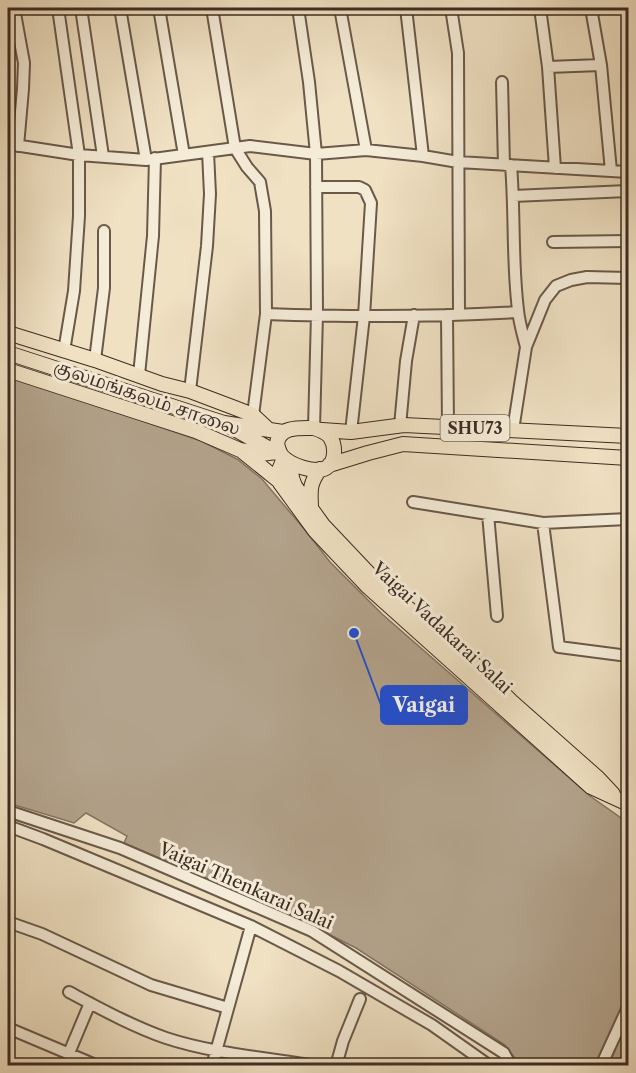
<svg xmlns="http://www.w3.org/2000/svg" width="636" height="1073" font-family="'Libre Caslon Text','Noto Serif Tamil',serif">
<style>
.water{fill:#b3a38c;stroke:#847362;stroke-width:1.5}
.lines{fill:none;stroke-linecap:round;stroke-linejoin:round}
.minor-casing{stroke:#6a594a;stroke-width:14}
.major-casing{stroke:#3d2c22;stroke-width:16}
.path{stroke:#3d2c22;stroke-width:1.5;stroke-dasharray:4.5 3;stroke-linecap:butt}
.minor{stroke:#f5ecd8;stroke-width:10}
.major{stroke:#f0e1c3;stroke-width:14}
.labels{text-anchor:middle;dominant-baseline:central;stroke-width:6;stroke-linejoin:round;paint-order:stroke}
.shield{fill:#f5ecd8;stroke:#746659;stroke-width:1.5}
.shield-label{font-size:16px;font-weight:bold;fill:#3d2c22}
.street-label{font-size:18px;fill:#3d2c22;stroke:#f5ecd8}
.leader{fill:none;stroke:#1d4ed8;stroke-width:2}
.callout-dot{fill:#1d4ed8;stroke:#f5ecd8;stroke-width:2}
.callout{fill:#1d4ed8;stroke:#1d4ed8;stroke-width:2}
.callout-label{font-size:20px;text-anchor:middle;font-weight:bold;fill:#fff}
</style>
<rect width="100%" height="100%" fill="#f0e1c3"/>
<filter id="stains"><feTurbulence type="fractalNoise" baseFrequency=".00333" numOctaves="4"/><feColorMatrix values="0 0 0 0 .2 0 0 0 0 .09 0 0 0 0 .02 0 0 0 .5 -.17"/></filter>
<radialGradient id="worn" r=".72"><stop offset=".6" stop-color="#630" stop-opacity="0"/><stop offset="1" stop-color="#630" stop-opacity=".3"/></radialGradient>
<path class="water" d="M8,375L201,441L237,459L262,479L305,530L330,562L382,614L590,796L628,823V1065H520L505,1045L356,948L265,902L208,879L124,843L127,836L86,813L74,823L8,803Z"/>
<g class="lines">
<g class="minor-casing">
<path id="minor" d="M14,8L24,63L23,89L18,146
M58,8L79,155V216L74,291L64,351
M81,8L103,156
M120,8L146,160
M159,8L184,155
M212,8L235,148L247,167L260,182L265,211L266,314C350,317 434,317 518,312
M298,8L309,82L316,154L317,315L314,428
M340,8L366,150
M406,8L423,156
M451,8L458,53L459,315
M540,8L548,67L555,168
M591,8L601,65L611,171
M548,67L601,65
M502,82L504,165
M8,144L79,155L146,160L250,146L316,154L366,150L423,156L458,162L628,172
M511,165C515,213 512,262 518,310C519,322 523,335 526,347
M316,187H359L365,190L371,203L364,316L351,432
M513,196L628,191
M553,242L628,241
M447,315L448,427
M95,360L104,288V231
M139,375L153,236L155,158
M190,391L207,246L210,194L208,152
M253,415L266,314
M400,426L406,361L414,315
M513,430L526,347L545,300L556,286L571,280L587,277L628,278
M413,502L543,523L628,519
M488,514L497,616
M543,523L559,647L628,656
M8,811L120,848L312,931L504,1053L511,1066
M8,826L43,839L251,926L339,971L432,1025L490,1066
M8,922L42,934L151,985L228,1008
M69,992C101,1009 132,1026 166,1038C211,1053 268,1058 316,1066
M8,1028L98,1066
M69,1053L90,1003
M212,1066L251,926
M336,1066L343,1041L360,999
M601,1066L628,1007"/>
</g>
<g class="major-casing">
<path id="major" d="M8,333L95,360L162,384L190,391L235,408L253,415L268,429
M8,353L224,423L283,432
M8,370L196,431L240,450L261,454L276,452
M231,427L277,453
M314,428C320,430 326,432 330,437C336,446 336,462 326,468C315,474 290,465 282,456C279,452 278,448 277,443C280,426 300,428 314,428Z
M322,430L351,432L404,425L628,436
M243,452L279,481
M284,458L277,475L280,483L315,531L367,586L591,787L628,804
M290,463L292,478L295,486L323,525L376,581L470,660L511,701L598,778L613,794
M329,465L368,453L403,444L628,458
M311,506C310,489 310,483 320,469"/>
</g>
<path class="path" d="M622,814L628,819
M626,997L628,990"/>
<use href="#minor" class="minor"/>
<use href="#major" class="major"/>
</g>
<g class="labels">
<rect class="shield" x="440.5" y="415" width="69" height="26" rx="4.5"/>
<g class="shield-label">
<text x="475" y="428">SHU73</text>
</g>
<g class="street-label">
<text transform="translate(147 398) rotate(19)">குலமங்கலம் சாலை</text>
<text transform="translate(442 628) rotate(43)">Vaigai Vadakarai Salai</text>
<text transform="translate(246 886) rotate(24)">Vaigai Thenkarai Salai</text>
</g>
</g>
<path class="leader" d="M354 633L381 705"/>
<circle class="callout-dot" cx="354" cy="633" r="6"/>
<rect class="callout" x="381" y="686" width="86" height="38" rx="6"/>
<g class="callout-label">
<text x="424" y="712">Vaigai</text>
</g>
<rect width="636" height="1073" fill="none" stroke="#f0e1c3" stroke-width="30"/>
<rect x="9" y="9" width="618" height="1055" fill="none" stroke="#3d2c22" stroke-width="3"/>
<rect x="15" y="15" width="606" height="1043" fill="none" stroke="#3d2c22" stroke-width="1.5"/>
<rect width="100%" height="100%" filter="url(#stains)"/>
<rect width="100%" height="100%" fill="url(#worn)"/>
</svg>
